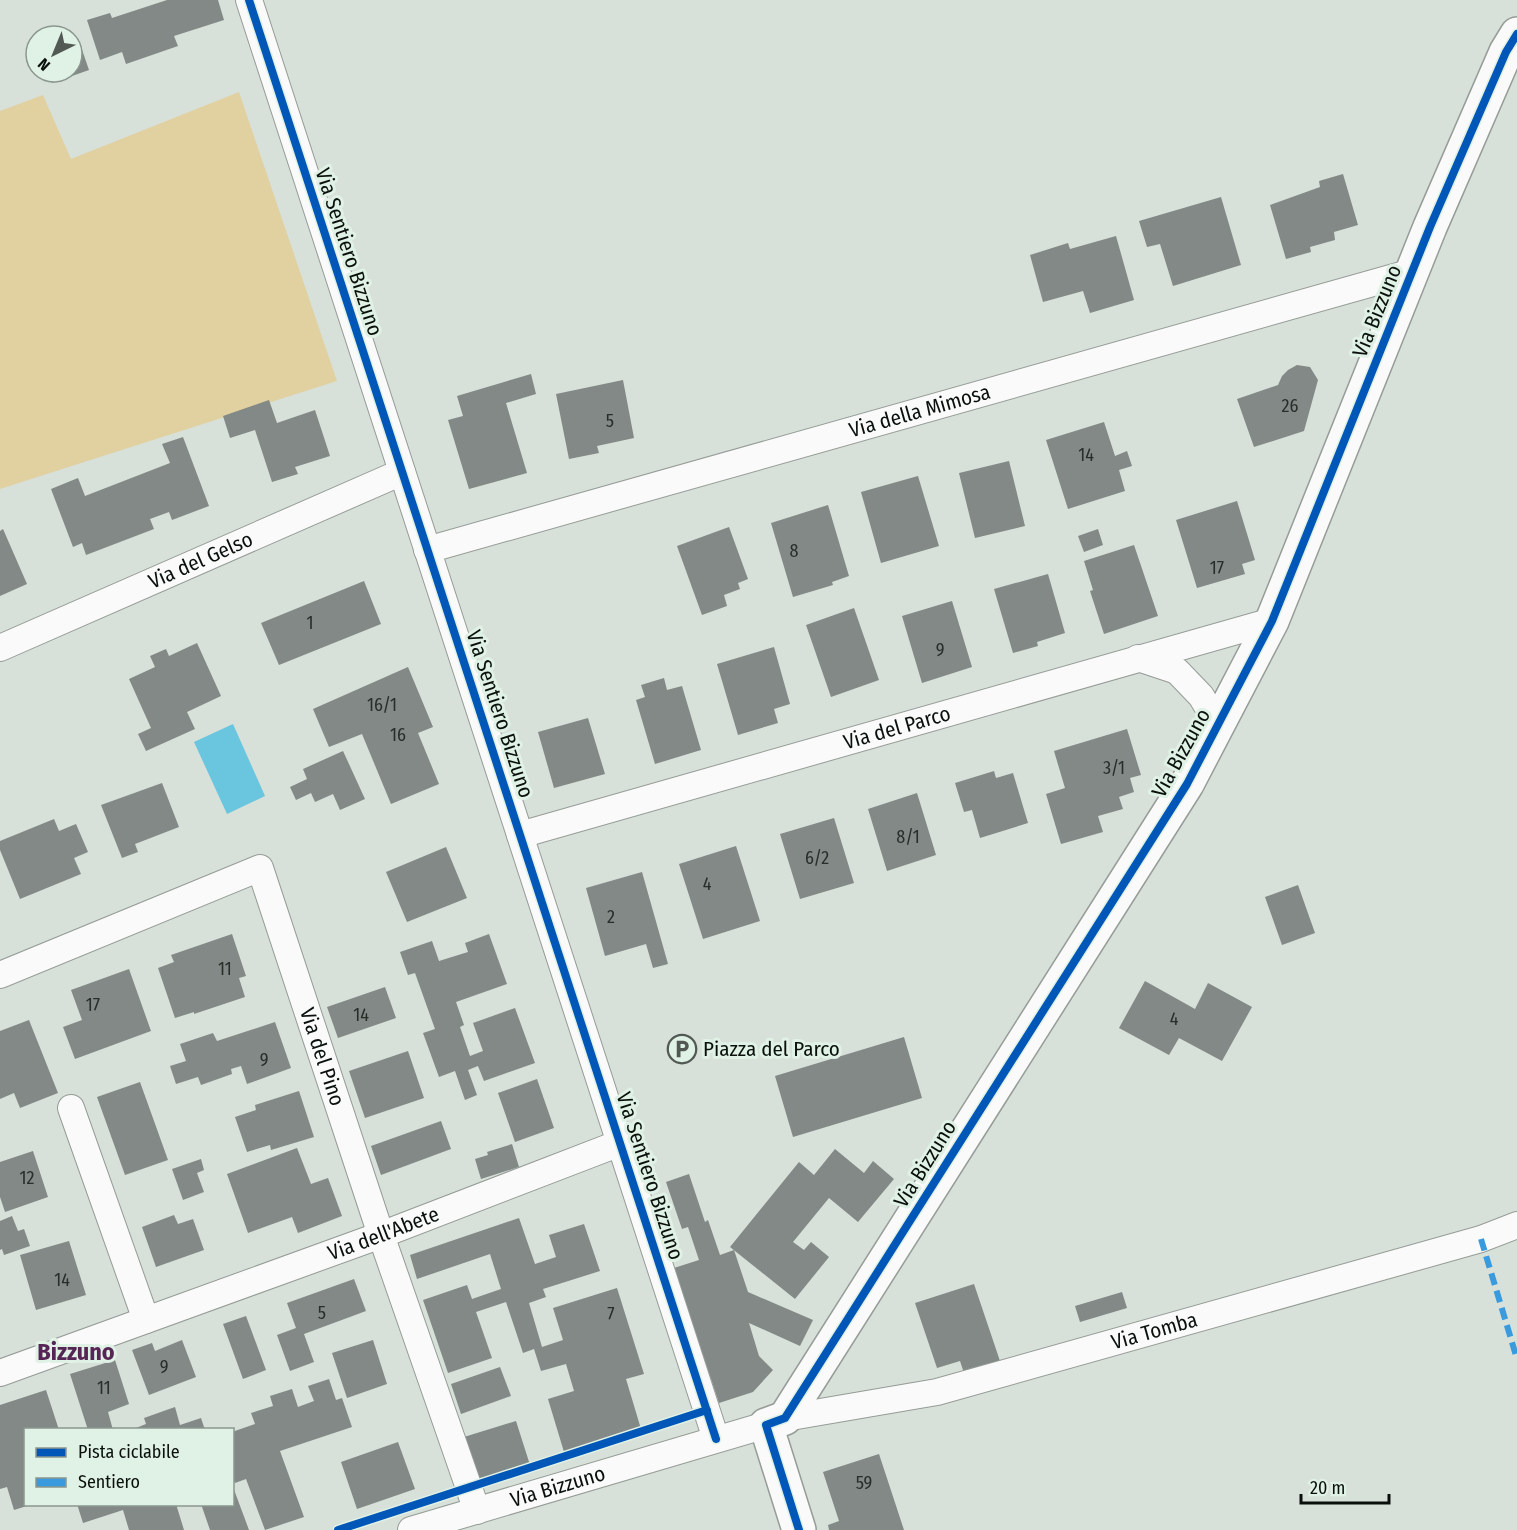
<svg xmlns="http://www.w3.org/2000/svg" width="1517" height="1530" font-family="'Fira Sans Condensed',sans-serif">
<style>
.green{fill:#e1d1a1}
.water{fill:#6ac5df}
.building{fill:#828986}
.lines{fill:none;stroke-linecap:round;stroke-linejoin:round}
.minor-casing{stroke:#969c97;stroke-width:28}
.tertiary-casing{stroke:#969c97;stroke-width:36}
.minor{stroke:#f9faf9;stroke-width:26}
.tertiary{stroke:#f9faf9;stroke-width:33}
.quiet{stroke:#3a9ade;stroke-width:6;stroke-dasharray:12 6;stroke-linecap:butt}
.cycleway-casing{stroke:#e0f1e5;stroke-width:11}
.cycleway{stroke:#0057b8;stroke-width:8}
.labels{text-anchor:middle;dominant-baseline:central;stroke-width:6;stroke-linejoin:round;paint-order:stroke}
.number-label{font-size:18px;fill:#282e2a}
.street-label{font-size:21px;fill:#0a100c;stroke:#e0f1e5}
.poi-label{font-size:21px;fill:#0a100c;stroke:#e0f1e5;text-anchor:start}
.quarter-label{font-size:24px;font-weight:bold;fill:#572555;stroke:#e0f1e5}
</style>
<rect width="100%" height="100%" fill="#d7e0d9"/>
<path class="green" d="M239,92L337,381L0,489V111L43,95L71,159Z"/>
<path class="water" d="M233,724L265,796L227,814L194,742Z"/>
<path class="building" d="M167,0H218L224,20L174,36L178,46L126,64L122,52L100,60L87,20L110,13L112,18Z
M78,38L89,70L52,83L48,72H72V41Z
M1343,174L1358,225L1334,232L1335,240L1310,247L1311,252L1286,259L1270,205L1320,187L1319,181Z
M1221,197L1241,265L1173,286L1160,244L1147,247L1139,221Z
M1116,236L1134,300L1090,313L1083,291L1043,302L1030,255L1068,243L1070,249Z
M1297,365L1310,367L1318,380L1304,431L1254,447L1237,399L1278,385L1282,376L1288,370Z
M531,374L536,394L506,403L527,473L469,489L448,420L463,416L457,396Z
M623,380L634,438L597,446L599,453L569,459L556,394Z
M269,400L277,423L315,410L330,456L295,467L298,474L272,482L255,430L230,438L223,416Z
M1104,422L1115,456L1127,451L1132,466L1119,470L1125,491L1068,509L1046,440Z
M183,437L209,506L172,520L169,512L150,519L154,529L86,555L82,543L73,547L51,489L78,478L85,496L170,463L162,444Z
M1009,461L1025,526L975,538L959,473Z
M918,476L939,546L881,563L861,492Z
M1237,501L1255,560L1242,564L1245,574L1197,588L1176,520Z
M828,505L849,576L832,582L833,585L793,597L771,523Z
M729,527L748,579L738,583L740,589L724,595L727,606L702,615L677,546Z
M3,529L27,584L0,596V531Z
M1098,529L1103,545L1084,552L1078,536Z
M1134,545L1158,616L1104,634L1090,591L1093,590L1084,561Z
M1048,574L1065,633L1037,642L1038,646L1013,653L994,589Z
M364,581L381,624L279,665L261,623Z
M952,601L972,667L922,683L902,616Z
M854,608L879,680L831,697L806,625Z
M197,643L221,696L187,712L195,729L146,751L138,734L151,728L129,679L155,667L150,656L166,649L169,656Z
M774,647L790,704L774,709L778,723L738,735L717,664Z
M408,667L433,727L418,733L439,784L391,804L362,734L329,747L313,709Z
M664,678L667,690L682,686L701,750L655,764L636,700L645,697L641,685Z
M588,718L605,774L554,788L538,732Z
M1127,729L1141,775L1130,778L1134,792L1119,797L1123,809L1098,816L1103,832L1061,844L1046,794L1065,788L1054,751Z
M343,751L365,799L340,810L333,794L315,802L311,793L296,800L290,787L307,779L303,769Z
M994,771L996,778L1013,773L1028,823L980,838L972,810L964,812L955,783Z
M162,783L179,827L135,844L138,852L122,858L101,805Z
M917,793L936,855L887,871L868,809Z
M834,818L854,883L800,899L780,834Z
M54,819L59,831L76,824L88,852L74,858L81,874L20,899L0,850V841Z
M736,846L760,921L703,939L679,864Z
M446,847L467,898L407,922L386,872Z
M642,872L668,964L653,968L646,944L605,956L586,888Z
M1298,885L1315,933L1282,945L1265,897Z
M232,934L246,976L239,978L245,997L194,1014V1012L175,1018L158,968L174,962L171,955Z
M489,934L507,984L456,1002L464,1025L460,1027L470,1056L483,1051L473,1023L515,1008L535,1063L484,1081L478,1066L468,1070L477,1095L465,1100L455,1071L439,1077L423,1033L435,1029L415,973L408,975L400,952L432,941L439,961L468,952L465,943Z
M129,969L151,1031L75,1059L63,1027L82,1020L71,990Z
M1145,981L1195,1009L1208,983L1252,1007L1222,1061L1179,1038L1169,1055L1119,1028Z
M385,987L396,1018L338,1038L327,1007Z
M29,1020L58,1093L20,1108L14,1093L0,1099V1031Z
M275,1022L291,1068L247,1084L241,1066L231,1069L232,1074L201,1085L198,1077L176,1084L170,1066L186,1061L180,1044L213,1033L217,1041Z
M904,1037L922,1098L793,1137L775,1076Z
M408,1051L424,1098L365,1118L349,1071Z
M537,1079L554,1128L515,1142L498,1093Z
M140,1082L168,1160L125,1175L97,1097Z
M299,1091L314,1137L271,1150L270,1145L247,1152L235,1117L256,1110L255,1105Z
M441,1121L451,1149L381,1175L371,1146Z
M512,1144L519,1167L481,1179L475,1159L488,1155L487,1152Z
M297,1148L311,1184L328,1178L342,1216L298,1233L292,1217L248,1233L227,1174Z
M835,1149L864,1173L873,1161L894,1179L858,1222L829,1198L793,1242L804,1250L811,1242L829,1257L795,1299L730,1247L799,1162L814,1175Z
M33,1151L48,1197L5,1212L0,1197V1162Z
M201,1159L204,1170L197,1173L204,1192L183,1200L172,1169Z
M689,1174L705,1222L708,1220L720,1255L734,1250L748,1292L813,1320L800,1346L749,1323L759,1356L773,1370L753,1392L719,1403L674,1268L699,1260L688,1227L682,1229L666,1182Z
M174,1215L178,1224L193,1219L204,1250L156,1267L142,1227Z
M12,1216L18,1231L24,1229L30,1246L4,1255L2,1249L0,1250V1221Z
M519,1218L535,1264L556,1257L549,1235L584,1224L600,1271L543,1289L546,1297L529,1303L542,1347L563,1340L553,1308L617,1288L644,1374L626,1379L641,1429L564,1452L548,1399L574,1391L566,1364L541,1371L534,1349L523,1353L506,1302L476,1312L492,1358L448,1373L423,1300L467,1285L472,1299L501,1289L490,1254L417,1279L410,1255Z
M69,1241L86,1295L36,1310L20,1255Z
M354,1279L366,1311L304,1334L314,1362L290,1371L277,1335L296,1328L287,1303Z
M974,1284L1001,1364L965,1376L960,1361L937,1368L915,1303Z
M1122,1292L1127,1308L1080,1322L1075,1306Z
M246,1316L266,1370L243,1379L223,1324Z
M182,1340L196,1377L149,1395L132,1350L152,1343L155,1351Z
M373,1340L387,1384L347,1398L332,1353Z
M115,1360L129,1404L108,1412L113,1430H88L70,1374Z
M500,1367L511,1396L461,1414L451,1384Z
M329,1379L336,1400L342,1398L352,1427L280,1451L304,1517L265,1530L246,1479L235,1483L232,1476V1432L255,1424L251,1413L273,1406L270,1396L292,1389L298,1407L314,1401L308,1386Z
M46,1390L59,1430H26V1504L30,1505L14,1510L7,1487L0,1489V1405Z
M175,1407L180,1425L201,1418L205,1430H131L146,1424L144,1418Z
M516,1421L530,1465L478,1481L464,1437Z
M398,1442L415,1489L357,1509L341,1462Z
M879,1454L904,1530H829L828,1525L839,1521L823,1472Z
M233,1487L249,1530H210L201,1504H232Z
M77,1504H176L184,1530H129L123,1510L83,1523Z"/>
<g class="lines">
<g class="minor-casing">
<g id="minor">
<path d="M249,0L716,1439"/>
<path id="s1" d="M427,550L1412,272"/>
<path id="s2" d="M0,648L402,472"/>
<path d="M1138,658L1177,671L1201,696L1218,724"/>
<path id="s3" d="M520,835L1272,621"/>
<path id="s4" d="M0,975L260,868L381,1235L477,1511"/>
<path d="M71,1108L146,1320"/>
<path id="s5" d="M0,1373L381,1235L620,1143"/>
<path id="s6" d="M785,1418L937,1392L1481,1239L1517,1225"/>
<path id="s7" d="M411,1530L766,1425"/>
</g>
</g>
<g class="tertiary-casing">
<path id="tertiary" d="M799,1530L766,1425L785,1418L1187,784L1272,621L1430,227L1506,52L1517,34"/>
</g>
<use href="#minor" class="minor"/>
<use href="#tertiary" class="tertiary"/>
<path class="quiet" d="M1481,1239L1517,1359"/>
<g class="cycleway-casing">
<path id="cycleway" d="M249,0L716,1439
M338,1530L707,1410
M799,1530L766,1425L785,1418L1187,784L1272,621L1430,227L1506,52L1517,34"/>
</g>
<use href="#cycleway" class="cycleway"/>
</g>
<defs>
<g id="parking-ring" transform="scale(1.5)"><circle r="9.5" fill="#e0f1e5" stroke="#525954" stroke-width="1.5"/><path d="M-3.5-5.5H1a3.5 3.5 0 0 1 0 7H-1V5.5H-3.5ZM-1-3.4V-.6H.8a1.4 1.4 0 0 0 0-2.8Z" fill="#525954"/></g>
</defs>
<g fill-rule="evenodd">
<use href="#parking-ring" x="682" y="1049"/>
</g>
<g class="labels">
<g class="number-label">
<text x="1290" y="406">26</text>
<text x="610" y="421">5</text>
<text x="1086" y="455">14</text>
<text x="794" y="551">8</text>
<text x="1217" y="568">17</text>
<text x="310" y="623">1</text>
<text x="940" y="650">9</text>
<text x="382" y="705">16/1</text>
<text x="398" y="735">16</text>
<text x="1114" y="768">3/1</text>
<text x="908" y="837">8/1</text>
<text x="817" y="858">6/2</text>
<text x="707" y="884">4</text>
<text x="611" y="917">2</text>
<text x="225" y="969">11</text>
<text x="93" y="1005">17</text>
<text x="361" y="1015">14</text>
<text x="1174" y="1019">4</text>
<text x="264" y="1060">9</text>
<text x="27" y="1178">12</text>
<text x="62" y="1280">14</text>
<text x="322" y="1313">5</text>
<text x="611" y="1314">7</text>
<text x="164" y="1367">9</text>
<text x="104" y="1388">11</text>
<text x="864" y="1483">59</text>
</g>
<g class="street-label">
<text transform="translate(349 252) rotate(72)">Via Sentiero Bizzuno</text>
<text transform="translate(1377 311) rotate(-68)">Via Bizzuno</text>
<text stroke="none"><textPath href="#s1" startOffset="512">Via della Mimosa</textPath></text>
<text stroke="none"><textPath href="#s2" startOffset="219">Via del Gelso</textPath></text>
<text transform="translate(500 714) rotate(72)">Via Sentiero Bizzuno</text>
<text stroke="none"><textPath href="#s3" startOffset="392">Via del Parco</textPath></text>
<text transform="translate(1181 753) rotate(-61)">Via Bizzuno</text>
<text stroke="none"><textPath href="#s4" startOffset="480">Via del Pino</textPath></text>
<text transform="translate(925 1164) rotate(-58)">Via Bizzuno</text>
<text transform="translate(650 1176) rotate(72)">Via Sentiero Bizzuno</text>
<text stroke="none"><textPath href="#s5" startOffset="408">Via dell'Abete</textPath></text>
<text stroke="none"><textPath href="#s6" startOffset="380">Via Tomba</textPath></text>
<text stroke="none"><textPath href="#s7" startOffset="153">Via Bizzuno</textPath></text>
</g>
<g class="poi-label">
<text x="703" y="1049">Piazza del Parco</text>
</g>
<g class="quarter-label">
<text x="76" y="1352">Bizzuno</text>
</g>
</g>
<rect x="24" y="1428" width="210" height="78" fill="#e0f1e5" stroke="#8a978e" stroke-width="1.5"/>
<rect x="36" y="1448" width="30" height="9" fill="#0057b8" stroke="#8a978e" stroke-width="1.5"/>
<text x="78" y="1458" font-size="18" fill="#0a100c">Pista ciclabile</text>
<rect x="36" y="1478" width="30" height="9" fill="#3a9ade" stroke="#8a978e" stroke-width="1.5"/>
<text x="78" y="1488" font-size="18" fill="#0a100c">Sentiero</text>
<g transform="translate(54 54) rotate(223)"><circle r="28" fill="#e0f1e5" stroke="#8a978e" stroke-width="1.5"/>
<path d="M0-4.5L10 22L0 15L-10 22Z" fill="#525954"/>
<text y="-9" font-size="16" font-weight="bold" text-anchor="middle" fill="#0a100c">N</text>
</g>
<path d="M1301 1494v9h88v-9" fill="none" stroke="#0a100c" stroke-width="3"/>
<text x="1310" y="1494" font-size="18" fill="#0a100c" stroke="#e0f1e5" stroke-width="4.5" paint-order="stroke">20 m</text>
</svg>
